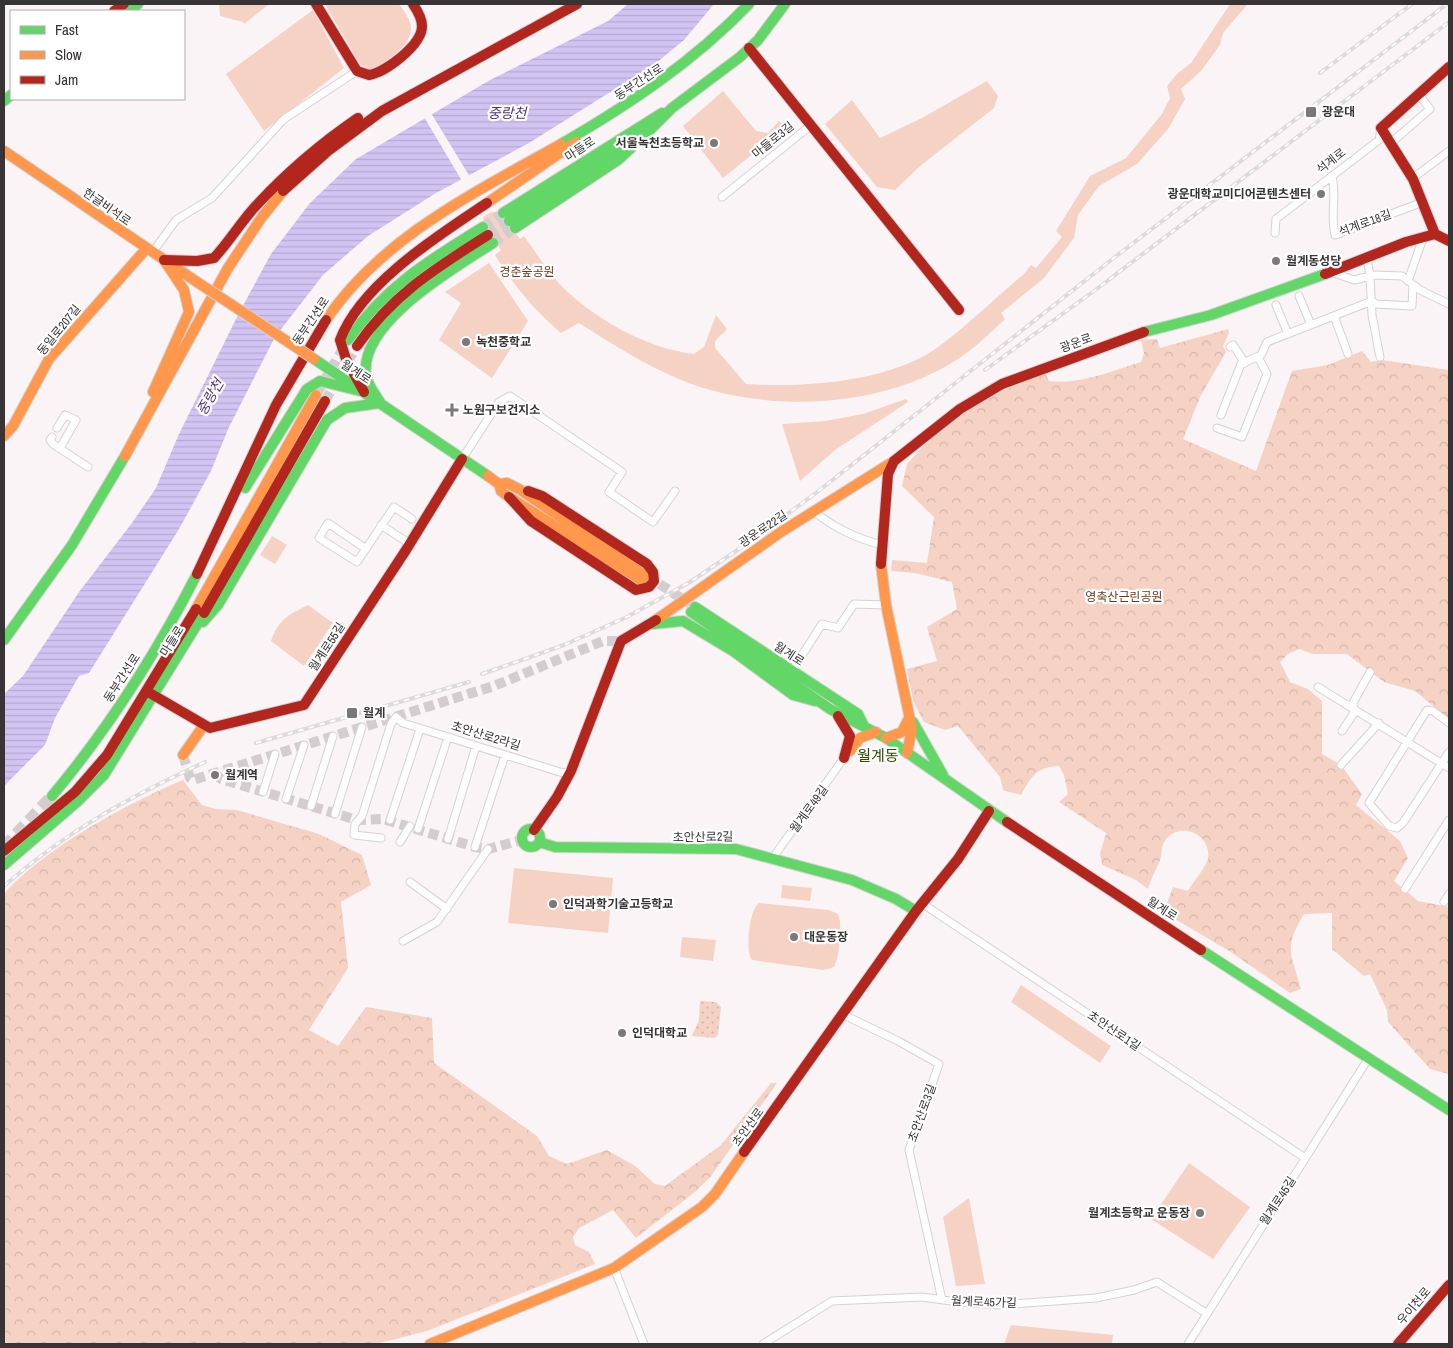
<svg xmlns="http://www.w3.org/2000/svg" width="1453" height="1348" font-family="'Archivo Narrow','Noto Sans KR',sans-serif">
<style>
.grass{fill:url(#grass-dots)}
.forest{fill:url(#forest-crowns)}
.green{fill:#f6d2c4}
.water{fill:url(#water-rules)}
.pier{fill:#faf4f7}
.lines{fill:none;stroke-linecap:round;stroke-linejoin:round}
.secondary-tunnel{stroke:#d3cdd0;stroke-width:10;stroke-dasharray:10 5;stroke-linecap:butt}
.highway-tunnel{stroke:#d3cdd0;stroke-width:12;stroke-dasharray:12 6;stroke-linecap:butt}
.street-casing{stroke:#d6d2d4;stroke-width:9}
.fast-casing{stroke:#d6d2d4;stroke-width:12}
.slow-casing{stroke:#d6d2d4;stroke-width:12}
.jam-casing{stroke:#d6d2d4;stroke-width:12}
.street{stroke:#fefdfe;stroke-width:7}
.fast{stroke:#63d668;stroke-width:10}
.slow{stroke:#ff974d;stroke-width:10}
.jam{stroke:#b3261e;stroke-width:10}
.rail-casing{stroke:#dddadc;stroke-width:4}
.rail{stroke:#fff;stroke-width:2;stroke-dasharray:5.5;stroke-linecap:butt}
.slow-bridge-casing{stroke:#d6d2d4;stroke-width:12;stroke-linecap:butt}
.slow-bridge{stroke:#ff974d;stroke-width:10}
.poi-dot{fill:#7c7779;stroke:#fff;stroke-width:2}
.labels{text-anchor:middle;dominant-baseline:central;stroke-width:4.5;stroke-linejoin:round;paint-order:stroke}
.street-label{font-size:12px;fill:#383335;stroke:#fff}
.poi-label{font-size:12px;font-weight:bold;fill:#383335;stroke:#fff;text-anchor:start}
.park-label{font-size:12px;fill:#753715;stroke:#fff}
.water-label{font-size:14px;font-style:italic;fill:#4d3380;stroke:#fff}
.quarter-label{font-size:15px;fill:#314b00;stroke:#fff}
</style>
<defs>
<pattern id="grass-dots" width="8" height="8" patternUnits="userSpaceOnUse" patternTransform="scale(1.25)"><rect width="8" height="8" fill="#f6d2c4"/><path d="M2 2h.1M6 6h.1" fill="none" stroke="#d4b5a9" stroke-width="1.8" stroke-linecap="round"/></pattern>
<pattern id="forest-crowns" width="20" height="18" patternUnits="userSpaceOnUse" patternTransform="scale(1.25)"><rect width="20" height="18" fill="#f6d2c4"/><path d="M2 6a3 3 0 1 1 6 0M12 15a3 3 0 1 1 6 0" fill="none" stroke="#d4b5a9"/></pattern>
<pattern id="water-rules" width="6" height="5" patternUnits="userSpaceOnUse" patternTransform="scale(1.25)"><rect width="6" height="5" fill="#d1c4f3"/><path d="M0 2.5h6" fill="none" stroke="#b4a9d1"/></pattern>
</defs>
<rect width="100%" height="100%" fill="#faf4f7"/>
<path class="grass" d="M700,1001L716,1002L721,1007L718,1035L715,1038L692,1036L699,1020Z"/>
<path class="forest" d="M1228,329L1229,333L1223,346L1226,352L1201,395L1183,439L1256,471L1292,371L1328,365L1362,351L1371,362L1382,360L1449,370V719L1415,691L1384,682L1347,654H1313L1299,649L1288,654L1280,662L1290,682L1308,689L1322,701V754L1341,765L1362,794L1356,805L1400,841L1408,858L1394,881L1418,901L1449,907V1074L1430,1069L1388,1022L1387,1010L1370,974L1364,976L1332,949V913L1304,914C1283,949 1291,952 1301,989L1290,993L1229,951L1175,919L1165,908L1173,887L1188,891C1193,882 1206,867 1208,859C1212,835 1182,821 1166,839C1160,846 1163,853 1160,860C1156,870 1151,878 1148,889L1136,880L1102,865L1100,854L1106,833L1059,802L1068,794L1064,775L1059,766C1036,767 1032,776 1021,795L1003,790L1000,777L958,726L945,730L924,722L913,701L907,669L937,661L927,627L957,609L952,582L915,573L891,571L892,560L927,563L934,517L902,486L907,464L926,443L963,412L995,394L1045,373L1049,381C1079,385 1112,371 1141,362L1144,353L1141,340L1157,339L1160,348Z
M183,780L202,805L216,809L237,810L319,834L362,855L371,885L341,902L348,968L309,1030L338,1046L366,1007L432,1018L434,1063L537,1136L549,1156L567,1164L607,1150L635,1166L655,1184L665,1186L721,1145L771,1083H777L711,1176L696,1191L636,1238L613,1210L579,1228L573,1237L575,1245L589,1252L595,1264L427,1331L376,1344H4V894C43,849 128,803 183,780Z"/>
<path class="green" d="M219,4H269L244,24L243,22L220,16Z
M325,4H399C404,11 411,20 411,29C411,46 384,65 369,69L360,64Z
M1230,4H1252L1247,5L1223,33L1220,45L1201,71L1181,89L1185,99L1168,129L1137,164L1099,186L1078,215L1074,238L1044,278L1001,313L1005,319C993,330 981,342 968,352C891,409 768,415 681,380C645,365 612,344 579,323L561,333C534,310 513,285 495,255L501,250L484,224L483,217L491,212L501,213L520,239L524,236C535,251 545,267 556,280C588,316 647,349 694,354L704,347L716,315L727,329L715,341V348L746,384C802,388 886,382 934,350C964,329 995,298 1024,274L1031,265L1036,268L1062,237L1056,231L1090,176L1126,158L1162,114L1170,98L1167,86L1177,74L1191,63Z
M313,10L344,68L264,131L226,74Z
M987,81L998,96L994,108L920,166L895,190L877,187L825,124L852,100L880,138L922,118Z
M723,91L756,131L768,133L779,121L786,127L723,178L683,126Z
M489,263L528,321L492,378L439,340L461,303L445,292Z
M906,399L908,402L835,450L800,481L782,424L825,421L863,414Z
M272,536L287,545L275,564L260,555Z
M308,605L333,623L304,666L271,641C279,619 288,615 308,605Z
M514,868L613,878L608,933L508,923Z
M782,885L812,888L810,901L781,898Z
M759,903L829,910L838,914C843,923 839,959 834,967L824,970L752,960C745,951 749,910 759,903Z
M682,937L716,940L713,961L680,957Z
M1021,985L1111,1046L1100,1063L1011,1002Z
M1189,1163L1250,1207L1213,1259L1151,1219Z
M969,1198L985,1284L956,1286L943,1217Z
M1011,1325L1113,1335L1112,1344H1004Z"/>
<path class="water" d="M628,4H714L684,40L655,64L529,143L436,193L368,236L323,275L275,337L229,427L211,471L179,529L89,673L79,676L55,718L45,745L4,786V694L23,676L79,592L132,523L156,488L179,434L239,313L271,254L310,203L356,159L490,80L608,21Z"/>
<path class="pier" d="M431,113L470,177L462,181L424,117Z"/>
<g class="lines">
<path class="secondary-tunnel" d="M483,227L503,213
M488,235L509,221
M493,243L515,228
M316,395L345,345
M325,401L357,346
M647,576L695,607
M183,755L190,778L193,780L494,686L603,641H621
M214,773L221,779L357,820L383,819L475,847L488,849L522,840"/>
<path class="highway-tunnel" d="M4,847L52,796"/>
<g class="street-casing">
<path id="street" d="M1392,142L1430,109L1419,95
M1332,176C1337,197 1330,214 1335,235L1423,202
M1413,178L1449,151
M722,197L810,126
M1275,233L1276,219L1379,140L1381,128
M152,253L176,220L212,198L284,119L357,71
M1367,258L1370,276L1372,315L1380,357
M1331,272L1354,280L1375,275L1402,276L1420,290L1449,304
M1408,281L1423,238
M1299,296L1311,325
M1276,305L1288,334
M1334,316L1348,354
M1230,347L1233,345L1245,363
M1221,415L1241,364L1261,355L1267,342L1372,301L1376,304L1412,306L1413,285
M57,428L65,415L76,420L60,448
M1217,428L1242,437L1267,374L1258,357
M52,437L50,440L53,444L88,467
M462,459L499,402L510,396L622,472L609,492L653,522L675,491
M813,511C835,528 855,538 882,545
M381,525L410,544
M366,549L328,523L319,538L357,562L394,507L412,519
M795,666L822,624L838,628L854,604L886,605
M1318,687L1449,768
M1449,723L1433,711L1427,710L1369,803L1389,826L1397,828L1403,823L1449,752
M1342,731L1354,713L1353,703L1370,672
M1341,765L1379,723
M263,792L275,754
M286,799L304,745
M311,806L333,736
M335,814L362,727
M390,820L420,729
M418,829L448,737
M381,838L354,835L355,824L362,816L391,724L396,717L403,723L563,773L571,771
M448,839L476,746
M400,842L410,826
M475,847L505,755
M772,859L844,758
M410,882L447,909
M1405,889L1449,820
M1444,902L1449,894
M923,904L1305,1158
M403,941L437,922L488,849
M842,1014L898,1041L939,1064L909,1150L942,1300
M614,1268L644,1344
M763,1344L832,1301L922,1297L958,1302L999,1305L1096,1298L1134,1290L1157,1282L1206,1313
M1188,1344L1368,1059"/>
</g>
<g class="fast-casing">
<path id="fast" d="M129,11L138,4
M4,101L11,95
M561,144C630,104 693,62 749,4
M503,213L662,113
M509,221L647,133L672,108L740,57L758,40L785,4
M515,228L618,160L631,148
M1144,332L1211,315L1325,274
M348,340C385,287 429,260 483,227
M314,359L488,476
M380,402C375,394 367,384 366,375C359,322 455,268 493,243
M245,488L307,389L320,381L364,392
M695,607L858,714L864,726
M691,612L830,709L886,738L1007,822
M203,622L218,605L327,420L345,408L380,403
M653,624L683,621L733,651L793,695L815,701
M4,640L72,545L125,456
M913,722L943,775
M52,796C109,728 156,654 197,574
M522 838a9 9 0 1 1 18 0a9 9 0 1 1-18 0Z
M539,842L555,847L736,849L852,880L896,899L916,911
M4,865L77,802L104,775L204,613
M1201,950L1449,1110"/>
</g>
<g class="slow-casing">
<path id="slow" d="M4,151L197,282
M487,203L576,142
M326,320C382,237 476,192 561,144
M153,392L189,312L184,290L164,260
M4,436L13,426L49,359L146,249
M125,456L228,268L262,217L283,191
M488,476L499,484L507,483L519,489L646,576
M499,484L501,491L509,497L642,581
M881,564L886,605L912,729L907,753
M196,609L316,395
M656,620L781,532L894,461
M886,738L902,732L909,718
M850,751L860,738L876,732
M183,755L204,725
M430,1344L614,1268L702,1207L715,1194L744,1152"/>
</g>
<g class="jam-casing">
<path id="jam" d="M316,4L357,71L369,75C386,72 422,45 422,26C422,18 417,10 413,4
M114,11L124,4
M749,48L959,310
M283,191L328,151L382,111L577,4
M1435,234L1413,179L1381,128L1449,67
M164,260L197,261L214,258C228,243 239,225 253,209C284,175 320,144 358,118
M1325,274L1406,242L1435,234L1449,241
M357,346C393,294 436,268 488,235
M364,392L346,359L340,340C361,284 439,235 487,203
M509,497L531,521L636,590L649,587L654,581L653,572L647,564L542,496L528,491
M881,564L888,474L894,461L960,409L1002,384L1144,332
M197,574L276,405L326,320
M204,613L325,401
M148,692L210,728L304,705L406,550L462,459
M838,716L850,736L844,758
M1007,822L1201,950
M534,830L557,797L571,771L621,641L656,620
M4,851L75,792L107,755L196,609
M744,1152L916,911L958,859L989,811
M1398,1344L1449,1285"/>
</g>
<use href="#street" class="street"/>
<use href="#fast" class="fast"/>
<use href="#slow" class="slow"/>
<use href="#jam" class="jam"/>
<g class="rail-casing">
<path id="rail" d="M1320,73L1412,4
M985,370L1094,291L1449,22
M482,674L564,645L627,617L690,582L745,545L816,493L1115,257L1447,4
M256,743L469,682
M4,886C69,829 128,798 205,762"/>
</g>
<use href="#rail" class="rail"/>
<g class="slow-bridge-casing">
<path id="slow-bridge" d="M197,282L314,359"/>
</g>
<use href="#slow-bridge" class="slow-bridge"/>
</g>
<g class="poi-dot">
<rect x="1305" y="106" width="12" height="12" rx="2.5"/>
<circle cx="714" cy="143" r="5"/>
<circle cx="1321" cy="194" r="5"/>
<circle cx="1276" cy="261" r="5"/>
<circle cx="466" cy="342" r="5"/>
<path d="M449.5 402.5h5v5h5v5h-5v5h-5v-5h-5v-5h5z"/>
<rect x="346" y="707" width="12" height="12" rx="2.5"/>
<circle cx="215" cy="775" r="5"/>
<circle cx="553" cy="904" r="5"/>
<circle cx="794" cy="937" r="5"/>
<circle cx="622" cy="1033" r="5"/>
<circle cx="1200" cy="1213" r="5"/>
</g>
<g class="labels">
<g class="street-label">
<text transform="translate(639 82) rotate(-33)">동부간선로</text>
<text transform="translate(773 140) rotate(-39)">마들로3길</text>
<text transform="translate(580 149) rotate(-33)">마들로</text>
<text transform="translate(1331 161) rotate(-38)">석계로</text>
<text transform="translate(107 207) rotate(35)">한글비석로</text>
<text transform="translate(1365 223) rotate(-20)">석계로18길</text>
<text transform="translate(311 321) rotate(-56)">동부간선로</text>
<text transform="translate(59 330) rotate(-51)">동일로207길</text>
<text transform="translate(1076 343) rotate(-20)">광운로</text>
<text transform="translate(356 372) rotate(33)">월계로</text>
<text transform="translate(763 529) rotate(-34)">광운로22길</text>
<text transform="translate(172 641) rotate(-58)">마들로</text>
<text transform="translate(327 647) rotate(-57)">월계로55길</text>
<text transform="translate(789 654) rotate(33)">월계로</text>
<text transform="translate(122 678) rotate(-57)">동부간선로</text>
<text transform="translate(486 736) rotate(17)">초안산로2라길</text>
<text transform="translate(809 809) rotate(-54)">월계로49길</text>
<text transform="translate(703 837) rotate(-1)">초안산로2길</text>
<text transform="translate(1162 909) rotate(33)">월계로</text>
<text transform="translate(1114 1031) rotate(34)">초안산로1길</text>
<text transform="translate(922 1113) rotate(-70)">초안산로3길</text>
<text transform="translate(748 1127) rotate(-54)">초안산로</text>
<text transform="translate(1278 1201) rotate(-57)">월계로45길</text>
<text transform="translate(984 1302) rotate(2)">월계로45가길</text>
<text transform="translate(1414 1306) rotate(-50)">우이천로</text>
</g>
<g class="poi-label">
<text x="1322" y="112">광운대</text>
<text x="704" y="143" text-anchor="end">서울녹천초등학교</text>
<text x="1311" y="194" text-anchor="end">광운대학교미디어콘텐츠센터</text>
<text x="1286" y="261">월계동성당</text>
<text x="476" y="342">녹천중학교</text>
<text x="463" y="410">노원구보건지소</text>
<text x="363" y="713">월계</text>
<text x="225" y="775">월계역</text>
<text x="563" y="904">인덕과학기술고등학교</text>
<text x="804" y="937">대운동장</text>
<text x="632" y="1033">인덕대학교</text>
<text x="1190" y="1213" text-anchor="end">월계초등학교 운동장</text>
</g>
<g class="park-label">
<text x="527" y="272">경춘숲공원</text>
<text x="1124" y="597">영축산근린공원</text>
</g>
<g class="water-label">
<text x="507" y="113">중랑천</text>
<text transform="translate(210 397) rotate(-60)">중랑천</text>
</g>
<g class="quarter-label">
<text x="878" y="755">월계동</text>
</g>
</g>
<rect width="1453" height="1348" fill="none" stroke="#383335" stroke-width="10"/>
<rect x="10" y="10" width="175" height="90" fill="#ffffff" stroke="#afadae"/>
<rect x="20" y="26" width="25" height="8" fill="#63d668" stroke="#afadae"/>
<text x="55" y="35" font-size="15" fill="#383335">Fast</text>
<rect x="20" y="51" width="25" height="8" fill="#ff974d" stroke="#afadae"/>
<text x="55" y="60" font-size="15" fill="#383335">Slow</text>
<rect x="20" y="76" width="25" height="8" fill="#b3261e" stroke="#afadae"/>
<text x="55" y="85" font-size="15" fill="#383335">Jam</text>
</svg>
